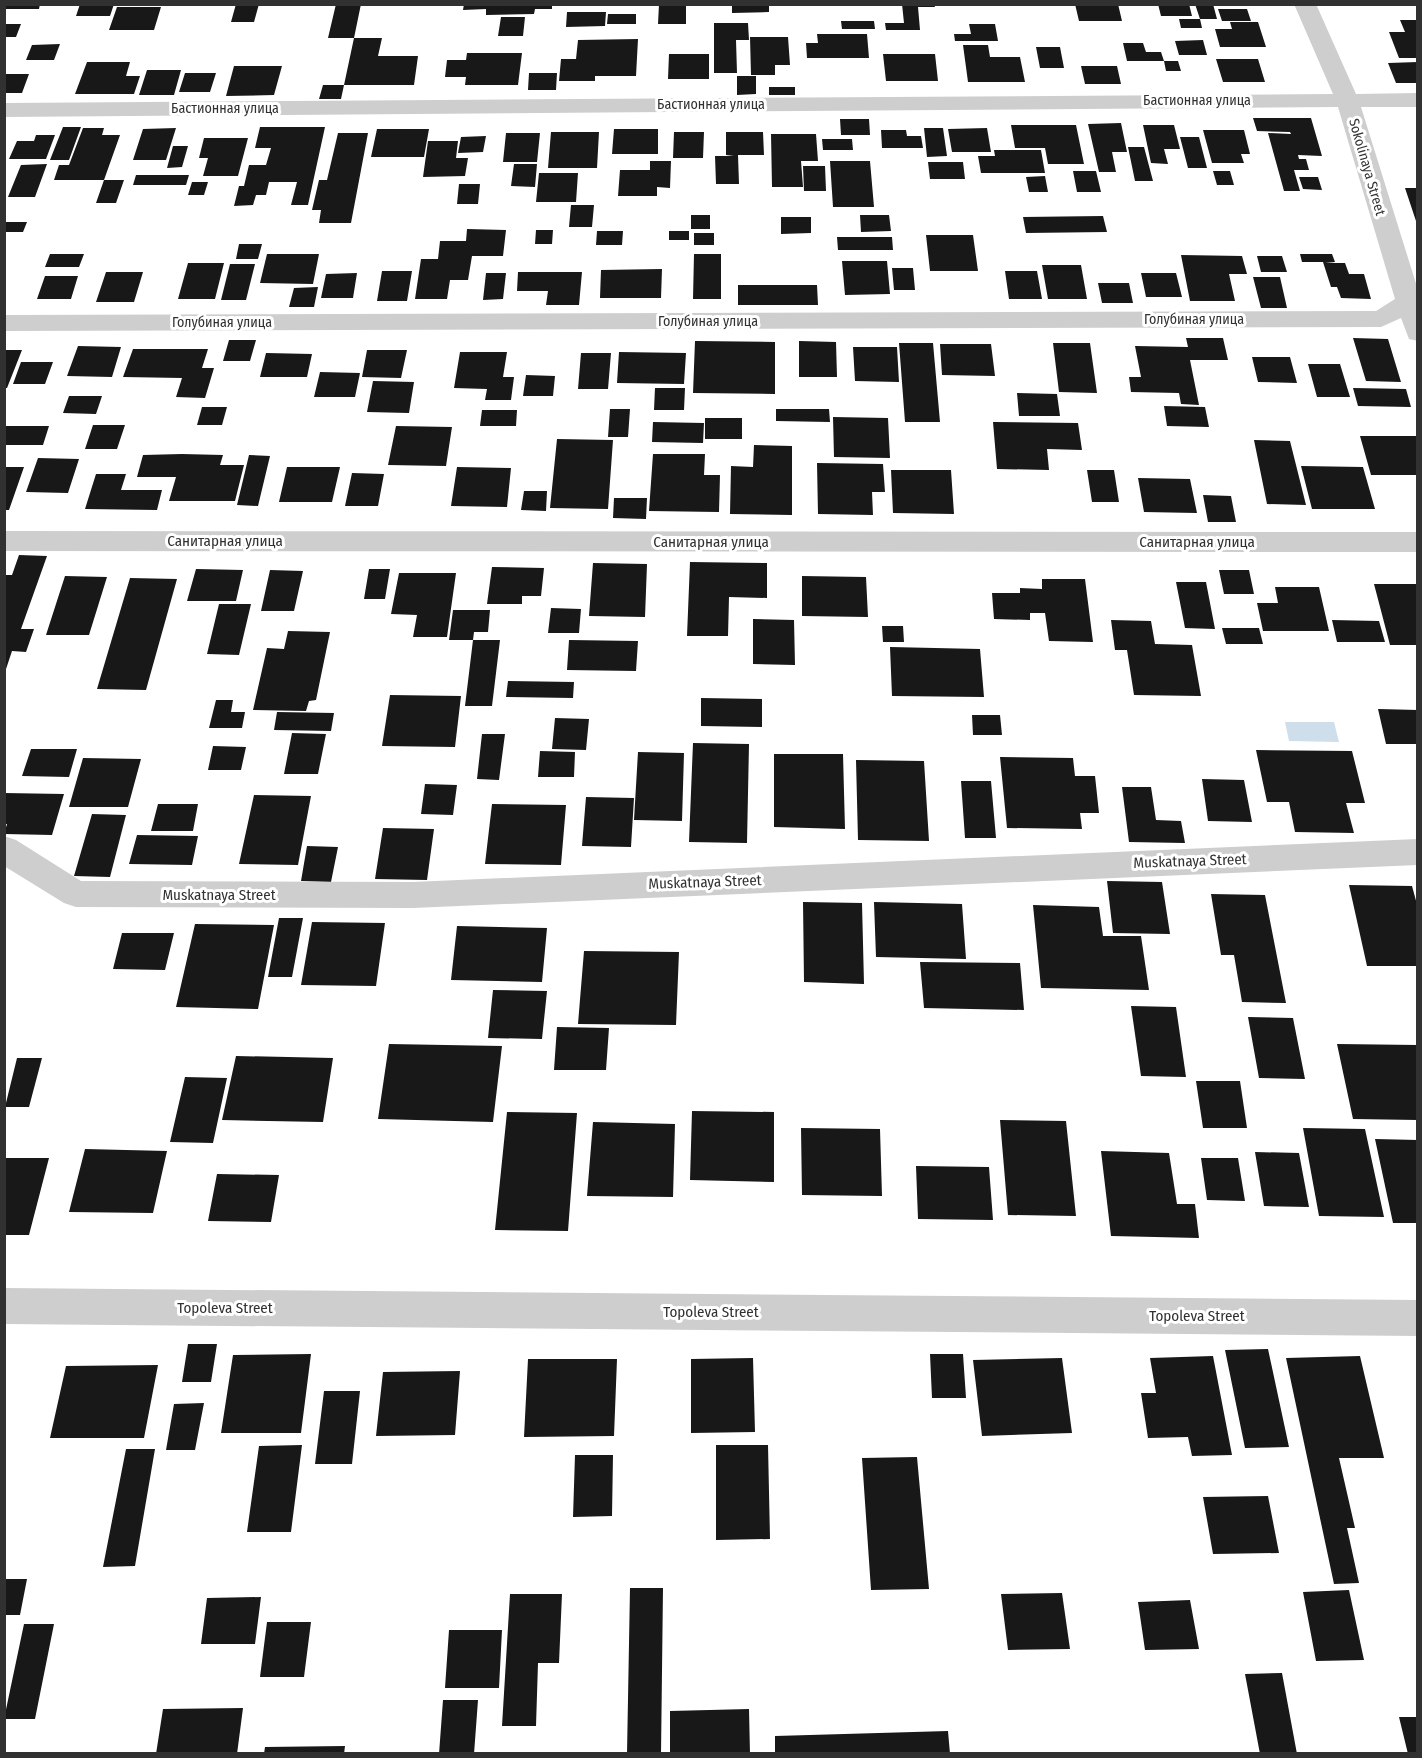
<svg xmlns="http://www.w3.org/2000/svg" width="1422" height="1758" font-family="'Fira Sans Condensed',sans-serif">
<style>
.water{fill:#cedeea}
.building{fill:#181818}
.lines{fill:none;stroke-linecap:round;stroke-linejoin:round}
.street{fill:#cecece;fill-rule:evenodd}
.labels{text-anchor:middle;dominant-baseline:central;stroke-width:6;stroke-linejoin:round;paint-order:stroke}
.far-street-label{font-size:14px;fill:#313131;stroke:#fff}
.street-label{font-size:15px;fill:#313131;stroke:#fff}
</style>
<rect width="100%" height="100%" fill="#fff"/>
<path class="water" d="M1285,722H1334L1339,742L1289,741Z"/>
<path class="building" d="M4,4H40L39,9H4Z
M80,4H114L110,16H76Z
M236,4H259L254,22H231Z
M336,4H361L354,38H382L378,56H418L414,85H344L354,38H328Z
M464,4H552V9H535L534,14L486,15V9L463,10Z
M659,4H686V24H658Z
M732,4H769V12L732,13Z
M902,4H934L935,7H918L920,30H886L885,23H904Z
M1075,4H1118L1122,21H1079Z
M1158,4H1189L1192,16H1161Z
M1195,4H1213L1217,19H1200Z
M117,7H161L154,30H109Z
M1218,9H1247L1251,21H1222Z
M567,12H606L605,26L566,27Z
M608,14H636V24H607Z
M501,17H525L523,36H498Z
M1179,19H1200L1202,28H1181Z
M1400,20H1418V58H1399L1389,32H1405Z
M841,21H874L875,29H842Z
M1230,22H1258L1266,47H1220L1215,29H1232Z
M714,23H748L749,40H736L737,73H714Z
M4,24H21L16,37H4Z
M969,24H995L998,41H955L954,34H971Z
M817,34H867L869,58H807L806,43H818Z
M750,37H788L790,65H775V75H751Z
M638,39L636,76H595V81H559L561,59H576L578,40Z
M1203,40L1207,55H1179L1175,41Z
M1123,43H1143L1146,52H1161L1164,61H1127Z
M60,44L54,60H26L32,45Z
M963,45H988L990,57H1020L1025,82H968Z
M1036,47H1060L1064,68H1040Z
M467,53H522L518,85H465L466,77H445L447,60H466Z
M669,54H709V79H668Z
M883,54H935L938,81H886Z
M1216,59H1258L1265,82H1223Z
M1164,61H1178L1181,71H1166Z
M87,62H130L126,76H140L134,94H75Z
M1418,62V83H1396L1388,63Z
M234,66H282L274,95L226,96Z
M1081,66H1117L1121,84H1085Z
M147,70H181L174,95H139Z
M185,73H216L210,92H179Z
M529,73H557L556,90H528Z
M4,74H29L22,93H4Z
M737,76H756V94L737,95Z
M323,85H344L341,99H319Z
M769,87H795V95H769Z
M1253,118H1311L1322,156L1298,155L1299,159H1306L1309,170H1294L1300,191H1284L1268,133L1291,134L1290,132L1257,131Z
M840,119H869L870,135H841Z
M1121,123L1127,152H1112L1116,172H1099L1088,124Z
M1011,125H1076L1084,164H1048L1045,148H1015Z
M1143,125H1174L1180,149H1164L1168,164L1151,163Z
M63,127H81L69,160H50Z
M260,127H325L308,205H291L297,182H269L266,195H256L253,205L234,206L239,186H244L249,165H266L271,148H255Z
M83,128H104L102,135H120L104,180H124L116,203H96L104,180H54L59,165H69Z
M176,128L166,160H133L143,129Z
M924,128H943L947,156L927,157Z
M987,128L991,152H952L948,129Z
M377,129H429L424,157H371Z
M614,129H658V154H612Z
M881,130H906L907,136H921L923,148H882Z
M1203,130H1244L1250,154H1241L1244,163H1212Z
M551,132H599L597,168H548Z
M674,132H704L703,158H673Z
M726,132H763L764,155H738L739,184H716L715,156H734L726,155Z
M338,133H368L351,223H319L321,210H312L319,180H327Z
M506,133H540L537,162H503Z
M771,134H816L818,161H801L803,187H772Z
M36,135H55L46,159H9L17,141H34Z
M486,136L483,152L458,153L461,137Z
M1180,137H1199L1207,168H1188Z
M204,138H248L238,176H203L208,158H199Z
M822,139H852L853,150H823Z
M428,141H458L456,158H468L465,176L423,177Z
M173,146H188L182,167L167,168Z
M1128,147H1144L1153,181H1135Z
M994,150H1041L1045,173H981L978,156H995Z
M650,161H671L670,188L657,187V196H618L620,170H650Z
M830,161H870L874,207H833Z
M928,162H963L965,179H930Z
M47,164L35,197H8L21,165Z
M514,164H537L535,187L511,186Z
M803,166H825L826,191H804Z
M1073,171H1096L1101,192H1077Z
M1213,171H1230L1234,185H1217Z
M539,173H578L576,202H536Z
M136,175H189L186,185H133Z
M1045,176L1048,192H1029L1026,177Z
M1299,177H1318L1322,190L1303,189Z
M192,182H208L204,195H188Z
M459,184H480L478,204H457Z
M1405,188H1418V224H1417Z
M571,205H594L592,227H569Z
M691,215H710V229H691Z
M860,215H889L891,231L861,232Z
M1103,216L1107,232L1026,233L1023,217Z
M781,217H811V233L781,234Z
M4,222H27L23,232H4Z
M467,229L506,230L503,256H472L468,280H450L447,299H415L421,259H438L440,241H466Z
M536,230H553L552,244H535Z
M597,231H623L622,245H596Z
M669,231H689V240H669Z
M694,233H714V245H694Z
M926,235H973L978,271H930Z
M837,237H892L893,250H838Z
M239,244H262L258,259H236Z
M50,254H84L79,267H45Z
M267,254H319L313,284L260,283Z
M694,254H721V299H693Z
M1300,254H1332L1335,262L1325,263H1345L1349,274H1364L1371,299L1341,298L1337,287H1331L1323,262H1302Z
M1181,255L1242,256L1247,274H1229L1235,301H1190Z
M1257,256H1282L1287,272H1261Z
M842,261H887L890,294L845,295Z
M188,263H224L215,299H178Z
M230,264H255L246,300H221Z
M1042,265H1081L1087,299H1048Z
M892,268H913L915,290H894Z
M662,269L661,298H600L601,270Z
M382,271H412L407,301H377Z
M1005,271H1037L1042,299H1009Z
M106,272H143L134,302H96Z
M518,272H582L579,305H546L548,291H517Z
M357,273L353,298H321L326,274Z
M486,273H506L503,299L483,300Z
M1141,273H1176L1182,297H1146Z
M45,276H78L71,299H37Z
M1253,277H1280L1287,308H1261Z
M1098,283H1129L1133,303H1102Z
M738,285H817L818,305H738Z
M318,287L314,307H289L294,288Z
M1186,338H1223L1228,360H1190L1199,405L1181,404L1179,393L1131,392L1129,377H1141L1135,346L1188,347Z
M1353,338L1388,339L1401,382L1366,381Z
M229,340H256L250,361H223Z
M695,341L775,342V394L693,393Z
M799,341L836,342L837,377H799Z
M899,343H933L940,422H905Z
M1053,343H1090L1097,393L1059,392Z
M940,344H991L995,376L942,375Z
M78,346L121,347L112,377L67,376Z
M853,347H897L899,382L855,381Z
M133,349H208L202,368H214L205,398L176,397L182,378L123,377Z
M5,350H22L7,388H5Z
M367,350H407L401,378L362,377Z
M460,352H507L503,377H514L511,400H485L487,389L454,388Z
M619,352L686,353L684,384L617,383Z
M266,353L312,354L307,377H260Z
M581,353H611L608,389H578Z
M1252,357H1290L1297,383L1258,382Z
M21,362H53L45,384H13Z
M1308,364H1340L1350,397H1317Z
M320,372L360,373L355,397H314Z
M526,375L555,376L553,396H523Z
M373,381L414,382L409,413L367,412Z
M655,388H685L684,410H654Z
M1353,388L1406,389L1411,407L1358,406Z
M1017,393L1057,394L1060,416H1019Z
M69,396H102L96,414L63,413Z
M1164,406L1205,407L1209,427L1167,426Z
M202,407H227L222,425H197Z
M610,409H630L628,437H608Z
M776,409H829L830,422L776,421Z
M482,410H517L516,426H480Z
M833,417L888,418L890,458L834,457Z
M705,418H742V439H705Z
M653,422L704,423L703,443L652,442Z
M993,422L1078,423L1082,450L1047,449L1049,470L997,469Z
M93,425H125L117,449H85Z
M4,426H49L43,445H4Z
M396,426L452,427L446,466L388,465Z
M1360,436H1416L1418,475H1371Z
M557,439L613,440L608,509L550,508Z
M1254,440L1290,441L1306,505L1267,504Z
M754,445L792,446V515L730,514L731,466L753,467Z
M182,454L223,455L220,465H244L235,501H169L176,477H137L143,455Z
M653,454H705L704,475H720L719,512L649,511Z
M249,455L270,456L258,506L237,505Z
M38,458L79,459L68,493L26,492Z
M817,463L883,464L885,492H872L873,515L818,514Z
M1301,466L1363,467L1375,509H1312Z
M4,467H24L9,510H4Z
M287,467H340L332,502H279Z
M457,467L511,468L507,507L451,506Z
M891,470H951L954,514L893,513Z
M1087,470H1114L1119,502H1092Z
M352,473L384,474L378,506H345Z
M96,474H126L121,490H162L157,510L85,509Z
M1138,478L1190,479L1197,513L1144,512Z
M524,491H547L546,511L521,510Z
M1203,495L1231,496L1236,522H1208Z
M614,498H647L646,519L613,518Z
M19,555L47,556L21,629H34L26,652L12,651L5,672L4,575H12Z
M690,562L767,563V598L729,597L728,636H687Z
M593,563L647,564L645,617L589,616Z
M492,567L544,568L541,596H522V604H487Z
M196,569L243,570L236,601H187Z
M369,569H390L385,599H364Z
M270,570L303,571L294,611H261Z
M1219,570H1249L1254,594H1224Z
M399,573H456L447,637H413L417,615L391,614Z
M65,576L107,577L89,635H46Z
M802,576L866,577L868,617L802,616Z
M130,578L177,579L146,690L97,689Z
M1042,579H1085L1093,642L1049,641L1045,613H1030V620L994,619L992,593H1020V588L1042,589Z
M1176,582H1206L1215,629L1185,628Z
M1374,584H1418V645H1390Z
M1275,587H1319L1329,631H1263L1257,603H1278Z
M219,604H251L239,655L207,654Z
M551,608L581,609L579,633H548Z
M453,610H490L488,632H474L473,640H500L492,706H465L473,640H449Z
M753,619L794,620L795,665L753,664Z
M1111,620L1151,621L1155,644L1192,645L1201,696L1134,695L1127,650H1115Z
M1332,620L1379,621L1385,642H1337Z
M882,626H903L904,642H883Z
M1222,628H1259L1263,644H1226Z
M288,631L330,632L316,700L309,701L306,711L253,710L267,648L284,649Z
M569,640L638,641L636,671L567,670Z
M890,647L980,649L984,697L892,696Z
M508,681L574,682L573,698L506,697Z
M390,695L461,696L455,747L382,746Z
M701,698L762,699V727L701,726Z
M216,700H233L231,712H245L242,728H209Z
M1378,709L1418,710V744H1386Z
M277,712L334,713L331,731L274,730Z
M972,715H1000L1002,735H973Z
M555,718L589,719L586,750L552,749Z
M292,733L326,734L318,774H284Z
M482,734H505L499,780L477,779Z
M693,743L749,744L747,843L689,842Z
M213,746L246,747L241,770H208Z
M31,749H77L69,777L22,776Z
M1256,750L1352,751L1365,803H1346L1354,833L1295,832L1289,802H1267Z
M540,751L575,752L574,777H538Z
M638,752L684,753L682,821L634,820Z
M774,754H843L845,829L774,827Z
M1000,757L1073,758L1075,776H1095L1099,813H1080L1082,829L1007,828Z
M83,758L141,759L128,807H69Z
M856,760L924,761L929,841L858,840Z
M1202,779L1244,780L1252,822L1208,821Z
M961,781H991L996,838H965Z
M425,784L457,785L453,815L421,814Z
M1122,787H1151L1156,820L1181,821L1185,843L1129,842Z
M4,793L64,794L52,835L4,834L7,824H4Z
M254,795L311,796L298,865L239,864Z
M586,797L634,798L631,847L582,846Z
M158,804H198L193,831H151Z
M492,804L566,805L561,865L485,864Z
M92,814L126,815L110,877L74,876Z
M383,828L434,829L427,880L375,879Z
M137,835L198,836L192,865L129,864Z
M307,846L338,847L331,882L301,881Z
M1107,881L1162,882L1170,934L1113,933Z
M1349,885L1412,886L1418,908V966H1367Z
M1211,894L1265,895L1286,1003L1242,1002L1234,955H1221Z
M803,902L862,903L864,984L804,982Z
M874,902L962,904L966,959L876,957Z
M1033,905L1099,907L1103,936H1141L1149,990L1041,988Z
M279,918H303L292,977H268Z
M312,922L385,923L376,986L301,985Z
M195,924L274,925L258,1009L176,1007Z
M457,926L547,928L542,982L451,980Z
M122,933H174L165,970L113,969Z
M584,951L679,952L676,1025L578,1024Z
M920,962L1020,963L1024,1010L924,1008Z
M493,990L547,991L542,1039L488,1038Z
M1131,1006L1176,1007L1186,1077L1141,1076Z
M1248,1017L1293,1018L1305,1079L1259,1078Z
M557,1027L609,1028L606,1070H554Z
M389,1044L502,1046L493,1122L378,1119Z
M1337,1044L1418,1045V1120L1353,1119Z
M236,1056L333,1058L323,1122L222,1120Z
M17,1058H42L29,1107H5Z
M185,1077L227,1078L213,1143L170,1142Z
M1196,1081H1240L1247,1128H1203Z
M692,1111L774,1112V1182L690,1180Z
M507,1112L577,1113L568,1231L495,1230Z
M1000,1120L1066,1121L1076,1216L1008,1215Z
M593,1122L675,1124L673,1197L587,1196Z
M801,1128L880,1129L882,1196L802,1195Z
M1303,1128L1365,1129L1384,1217L1319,1216Z
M1375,1139L1418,1140V1223H1393Z
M85,1149L167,1151L153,1213L69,1212Z
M1101,1151L1169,1153L1177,1204H1195L1199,1238L1111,1236Z
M1255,1152L1299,1153L1309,1207L1264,1206Z
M5,1158H49L29,1235H5Z
M1201,1158H1238L1245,1201L1207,1200Z
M916,1166L989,1167L993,1220L918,1219Z
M217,1174L279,1175L271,1222L208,1221Z
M188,1344H217L211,1382H182Z
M1268,1349L1289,1447L1245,1448L1225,1350Z
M311,1354L301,1433H221L233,1355Z
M930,1354H963L966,1398H932Z
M1213,1356L1232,1455L1192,1456L1188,1437L1148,1438L1141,1393H1156L1150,1358Z
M1360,1356L1384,1458H1339L1355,1528H1347L1359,1583L1334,1584L1286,1358Z
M753,1358L755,1432L691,1433V1359Z
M1062,1358L1072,1433L982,1436L973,1360Z
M528,1359H617L614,1436L524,1437Z
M158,1365L144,1438H50L66,1366Z
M460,1371L455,1435L376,1436L383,1372Z
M324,1391H360L352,1464H315Z
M204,1403L195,1450H166L174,1404Z
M302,1445L291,1532H247L259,1446Z
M716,1445H768L770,1539L716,1540Z
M126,1449H155L135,1566L103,1567Z
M575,1455H613L612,1516L573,1517Z
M917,1457L929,1589L871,1590L862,1458Z
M1268,1496L1279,1553L1213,1554L1203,1497Z
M4,1579H27L20,1615H4Z
M630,1588H663L661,1754H627Z
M1349,1590L1364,1660L1316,1661L1303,1592Z
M1062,1593L1070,1649L1008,1650L1001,1594Z
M510,1594H562L559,1663H538L536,1726H502Z
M261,1597L255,1644H201L207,1598Z
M1190,1600L1199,1649L1145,1650L1138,1602Z
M267,1622H311L304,1677H260Z
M24,1624H54L35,1719H4Z
M449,1630H502L499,1688H445Z
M1282,1673L1297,1754H1260L1245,1674Z
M443,1700H478L474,1754H439Z
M243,1708L237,1754H156L163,1709Z
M749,1709L750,1754H670V1711Z
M1399,1717H1418V1754H1408Z
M948,1731L950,1754H775V1736Z
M345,1746L344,1754H264L265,1747Z"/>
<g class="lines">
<path class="street" d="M1294,4H1316L1356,94L1418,93V107H1361L1418,290V341L1409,339L1401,318L1381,327L4,331V315L1376,311L1395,299L1338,107L4,117V103L1333,94Z
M4,531L1418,532V552L4,551Z
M4,836L16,840L81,881L413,882L1418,839V865L413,908L76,907L64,903L4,866Z
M4,1288L1418,1300V1336L4,1324Z"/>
</g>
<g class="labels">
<g class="far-street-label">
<text x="1197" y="100">Бастионная улица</text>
<text x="711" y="104">Бастионная улица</text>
<text x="225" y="108">Бастионная улица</text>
<text transform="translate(1367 167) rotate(74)">Sokolinaya Street</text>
<text x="1194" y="319">Голубиная улица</text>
<text x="708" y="321">Голубиная улица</text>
<text x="222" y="322">Голубиная улица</text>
</g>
<g class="street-label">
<text x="225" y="541">Санитарная улица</text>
<text x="711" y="542">Санитарная улица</text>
<text x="1197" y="542">Санитарная улица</text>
<text transform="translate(1190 861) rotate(-2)">Muskatnaya Street</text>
<text transform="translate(705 882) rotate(-2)">Muskatnaya Street</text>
<text x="219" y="895">Muskatnaya Street</text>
<text x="225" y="1308">Topoleva Street</text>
<text x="711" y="1312">Topoleva Street</text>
<text x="1197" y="1316">Topoleva Street</text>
</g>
</g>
<rect width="1422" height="1758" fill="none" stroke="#313131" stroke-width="12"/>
</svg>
